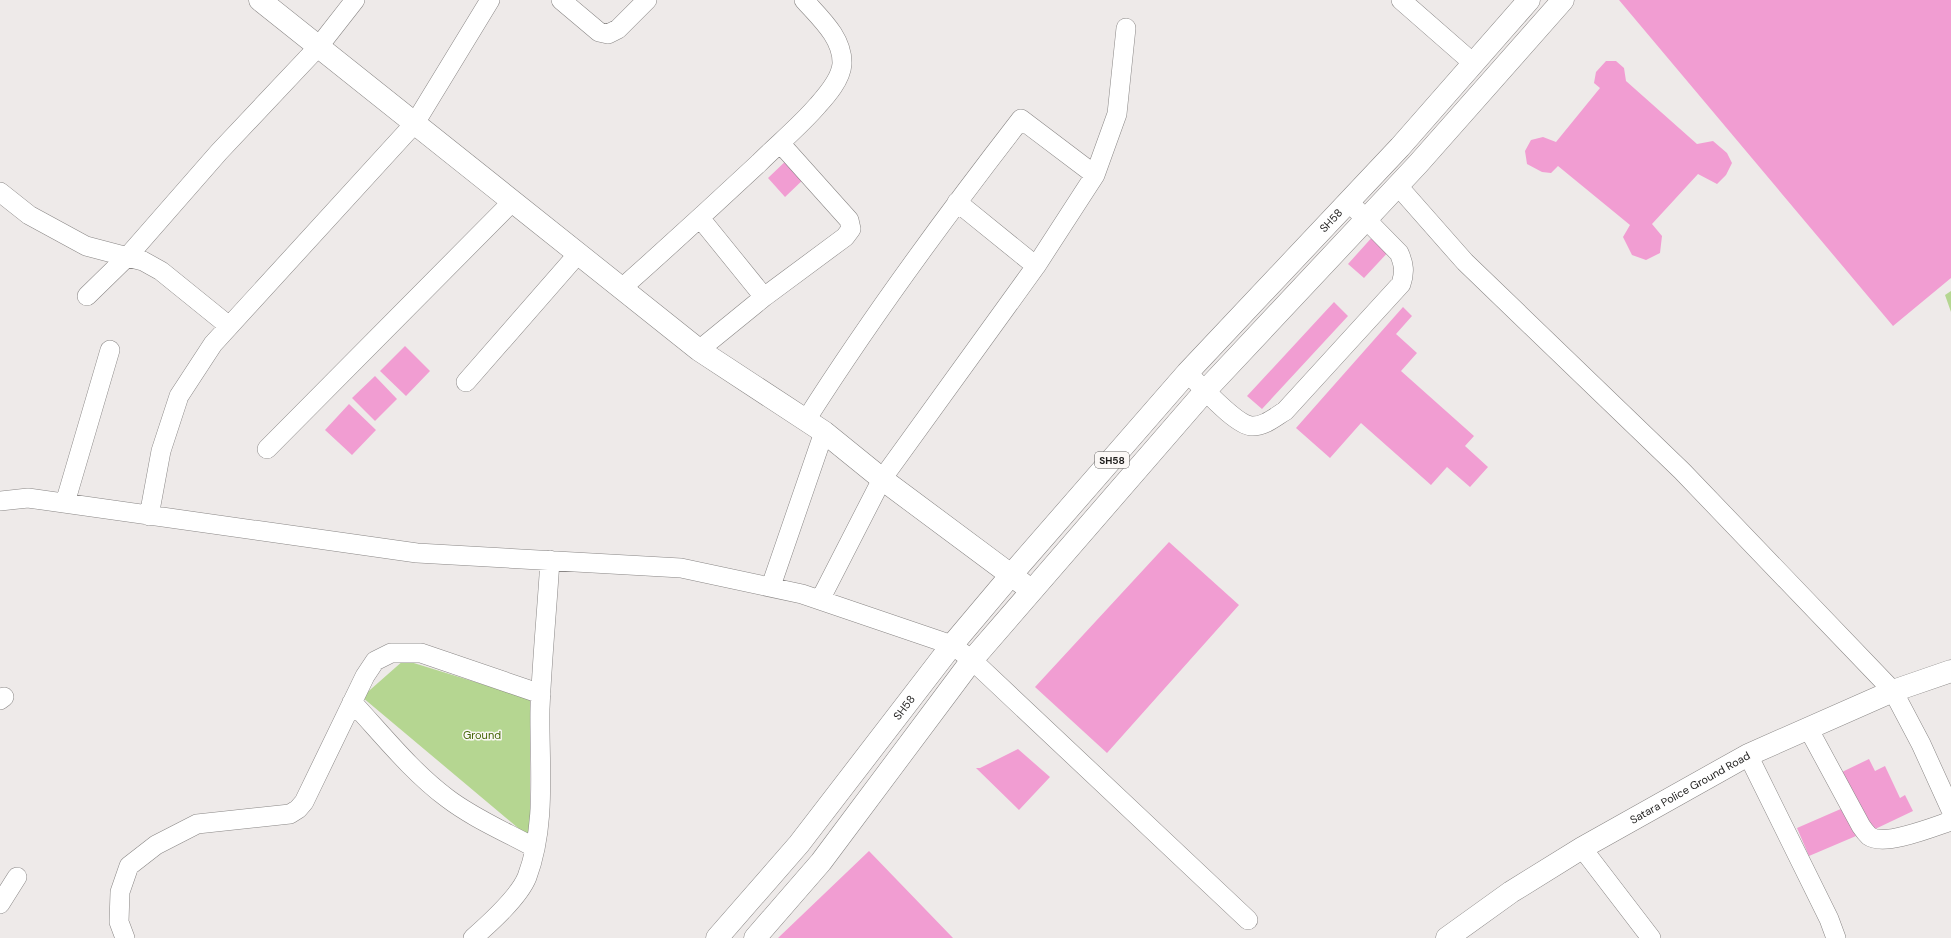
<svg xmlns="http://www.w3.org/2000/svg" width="1951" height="938" font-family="'DM Sans',sans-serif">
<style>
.green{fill:#b5d691}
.building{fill:#f19dd2}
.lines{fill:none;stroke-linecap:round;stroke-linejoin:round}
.minor-casing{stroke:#898685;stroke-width:20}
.major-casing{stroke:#898685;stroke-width:23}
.minor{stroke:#fff;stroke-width:19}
.major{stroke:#fff;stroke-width:22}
.labels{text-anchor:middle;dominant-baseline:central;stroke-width:3;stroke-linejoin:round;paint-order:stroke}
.shield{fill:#fbf8f6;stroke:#605e5d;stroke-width:1}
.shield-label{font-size:10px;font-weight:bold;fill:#1d1c1b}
.street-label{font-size:11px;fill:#1d1c1b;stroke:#fbf8f6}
.park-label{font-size:11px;fill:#426405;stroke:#fbf8f6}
</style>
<rect width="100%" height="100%" fill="#eeeae9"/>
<path class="green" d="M1951,291V312L1945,295Z
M404,660L530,699V838L362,697Z"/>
<path class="building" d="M1619,0H1951V278L1893,326Z
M1606,61H1616L1624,68L1626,81L1697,144L1713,141L1727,153L1732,163L1726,175L1717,184L1698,174L1652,224L1662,236L1660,253L1646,260L1632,255L1623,237L1630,225L1558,166L1551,173L1542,172L1527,164L1525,151L1531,140L1543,137L1556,142L1600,88L1594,83L1596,72Z
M791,156L808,175L785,197L768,178Z
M1375,234L1391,249L1364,278L1348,264Z
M1334,302L1348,316L1262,409L1247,396Z
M1403,307L1412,316L1396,334L1417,353L1401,371L1474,436L1465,446L1488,467L1470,487L1447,467L1431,485L1361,423L1330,458L1296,428Z
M405,346L430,371L406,396L380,371Z
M375,376L397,399L375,421L352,398Z
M349,404L376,430L352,455L325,430Z
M1169,542L1239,605L1107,753L1035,687Z
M1018,749L1050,777L1019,810L976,768H980Z
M1869,759L1875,771L1885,766L1900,798L1905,795L1913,811L1871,831L1842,772Z
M1843,808L1856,836L1809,856L1797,828Z
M869,851L953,938H778Z"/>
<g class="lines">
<g class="minor-casing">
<path id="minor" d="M561,0L599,32L608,34L618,29L647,0
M1401,0L1473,63
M1398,186L1465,262L1682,471L1893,691L1921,744L1951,810
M0,192L29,215L86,246L143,261L161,271L229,326
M957,202L1036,266
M700,218L764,297
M622,288C668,247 714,205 759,163C778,144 800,126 818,105C827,95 841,79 842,64C843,38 820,18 804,0
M87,296L128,256L219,152L319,46L355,0
M699,350L764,297L845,237L851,229L849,220L780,143
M1187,373C1201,385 1234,424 1251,426C1264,427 1275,417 1285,411L1401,284C1405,272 1404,264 1399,253L1348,201
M466,382L577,255
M806,420C872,316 945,217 1021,119L1095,175
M267,449L513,201
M0,501L28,498L417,553L681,568L802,594L952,645L972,660L1248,920
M65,503L110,350
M149,516L161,451L179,396L213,344L415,123L490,0
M771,586L824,432
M820,600L882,479L1036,266L1095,175L1117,114L1126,28
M0,700L4,697
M352,702C382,734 411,771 447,798C473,818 506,832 535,848
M1808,728L1861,826C1863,829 1866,833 1869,836C1884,847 1933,827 1951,821
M1748,755L1829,919L1836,938
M1582,848L1651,938
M0,904L17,877
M125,938L119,922L120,892L129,866L156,845L197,824L290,814L298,809L304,802L365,676L375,661L391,653H421L541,694
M473,938C490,923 519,897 527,877C547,824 539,764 540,709C542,659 547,610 550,560"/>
</g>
<g class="major-casing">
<g id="major">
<path d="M260,0L699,350L824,432L882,479L1023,584"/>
<path id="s1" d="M717,938L799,844L952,645L1011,575L1187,373L1400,147L1529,0"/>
<path d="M755,938L821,862L972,660L1206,390L1418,164L1563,0"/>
<path id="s2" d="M1447,938L1511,892L1582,848L1748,755L1893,691L1951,671"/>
</g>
</g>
<use href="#minor" class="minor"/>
<use href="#major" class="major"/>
</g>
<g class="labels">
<rect class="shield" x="1095" y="452" width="34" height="16" rx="3"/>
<g class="shield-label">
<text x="1112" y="460">SH58</text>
</g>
<g class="street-label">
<text stroke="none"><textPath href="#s1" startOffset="945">SH58</textPath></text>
<text stroke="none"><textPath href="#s1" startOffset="297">SH58</textPath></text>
<text stroke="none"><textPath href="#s2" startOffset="286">Satara Police Ground Road</textPath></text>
</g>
<g class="park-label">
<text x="482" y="735">Ground</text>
</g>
</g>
</svg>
